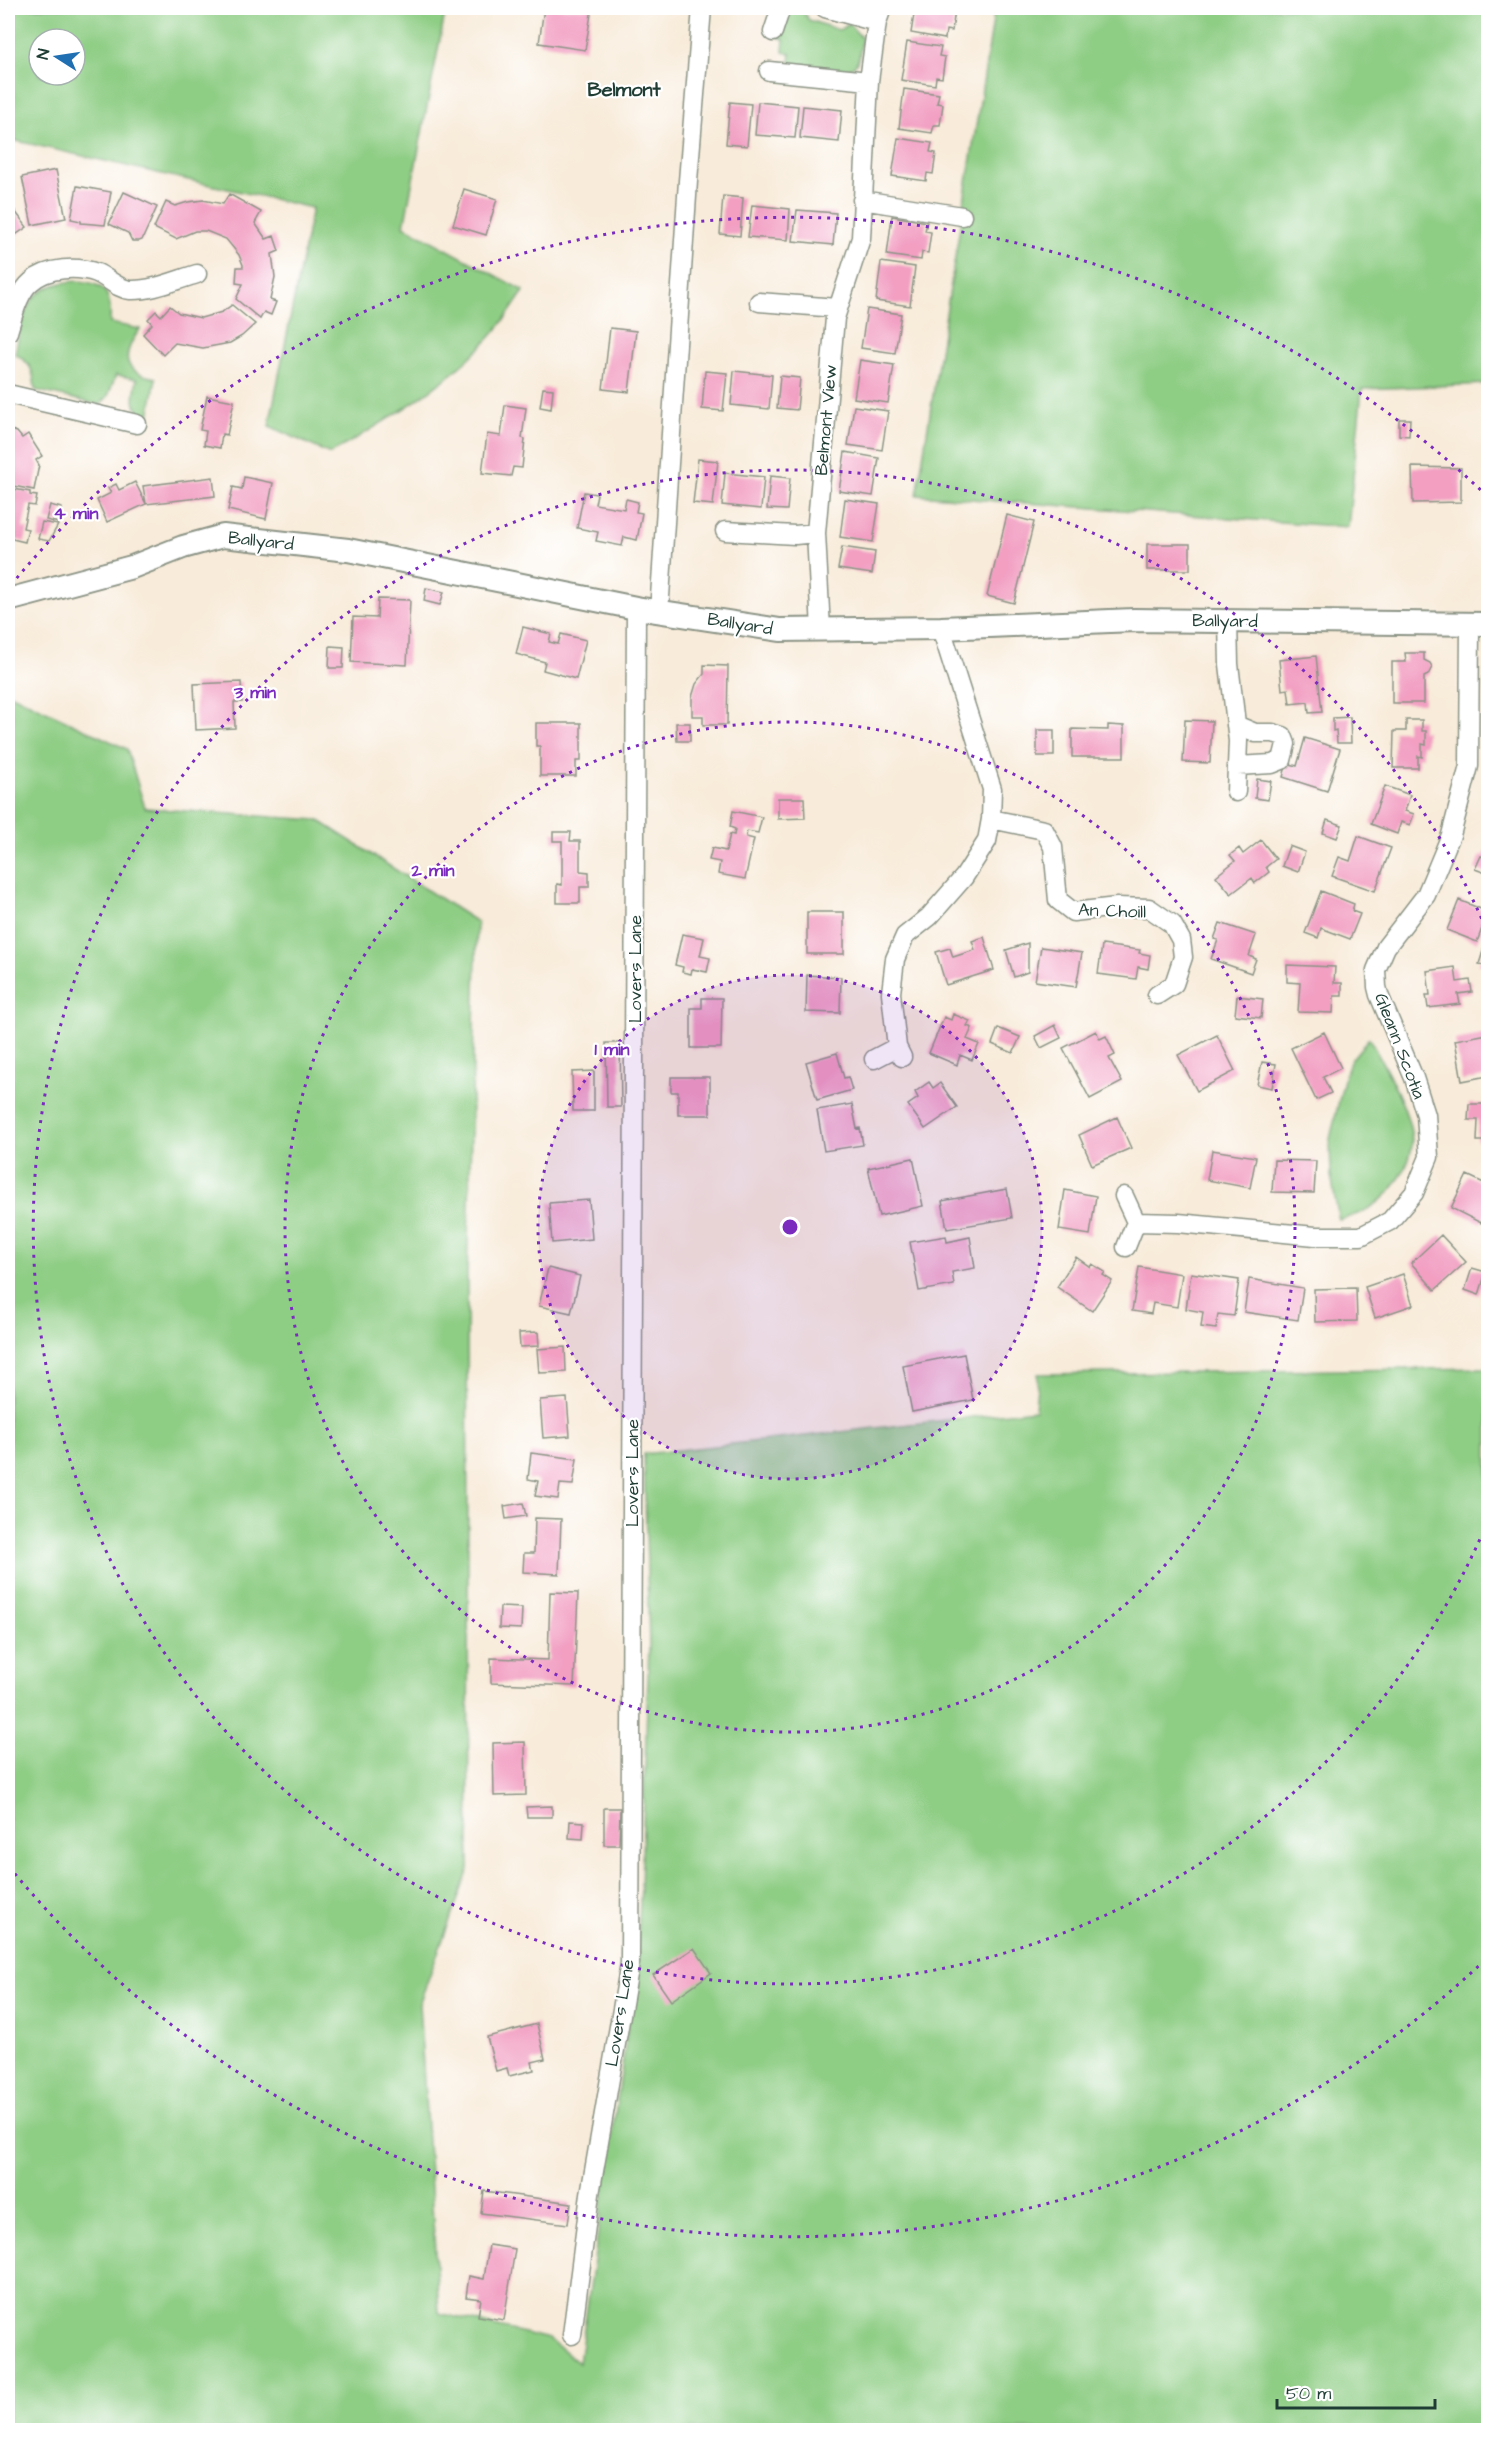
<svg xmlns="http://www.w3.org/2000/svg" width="1496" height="2438" font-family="'Architects Daughter',sans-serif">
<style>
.green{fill:#8ecd84;stroke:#56855c;stroke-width:1.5;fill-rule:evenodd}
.building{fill:#f29fc2}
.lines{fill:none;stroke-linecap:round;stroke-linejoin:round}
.minor-casing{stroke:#8c9486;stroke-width:21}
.tertiary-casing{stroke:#8c9486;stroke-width:26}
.minor{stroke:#fff;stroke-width:18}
.tertiary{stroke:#fff;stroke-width:22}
.ring{fill:none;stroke:#7b2cbf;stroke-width:3;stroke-dasharray:3 6}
.labels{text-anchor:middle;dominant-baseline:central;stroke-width:4.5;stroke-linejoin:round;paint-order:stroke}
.street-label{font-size:18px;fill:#1f3d34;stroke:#fff}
.neighbourhood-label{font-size:20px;font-weight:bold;fill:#1f3d34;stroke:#fff}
.centre{fill:#7b2cbf;stroke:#fff;stroke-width:3}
.ring-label{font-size:18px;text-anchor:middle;font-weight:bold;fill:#7b2cbf;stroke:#fff;stroke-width:4.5;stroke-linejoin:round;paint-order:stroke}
</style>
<rect width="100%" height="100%" fill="#fff"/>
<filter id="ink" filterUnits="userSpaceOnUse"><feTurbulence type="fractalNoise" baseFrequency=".0167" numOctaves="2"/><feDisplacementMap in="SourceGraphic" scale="12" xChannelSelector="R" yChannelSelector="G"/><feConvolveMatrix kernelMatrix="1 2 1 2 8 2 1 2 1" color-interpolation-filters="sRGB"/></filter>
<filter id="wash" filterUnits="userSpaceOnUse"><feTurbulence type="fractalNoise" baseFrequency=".008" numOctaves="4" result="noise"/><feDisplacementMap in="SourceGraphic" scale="24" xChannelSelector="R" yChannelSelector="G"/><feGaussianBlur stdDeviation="1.35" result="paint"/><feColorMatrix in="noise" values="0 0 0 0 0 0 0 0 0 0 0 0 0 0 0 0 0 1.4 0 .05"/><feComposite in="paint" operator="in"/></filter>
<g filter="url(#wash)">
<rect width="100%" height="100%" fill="#f8ebd9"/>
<path class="green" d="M8,8H446L404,226L524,291C515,304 507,317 497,329C452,383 389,419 330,454L269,426L312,208L8,139ZM39,39H75V75H39Z
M995,8H1488V384L1362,389L1348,527L917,495Z
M791,9L802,10L809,20L839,30L849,24L862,38C861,46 861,58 855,65C844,76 804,65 790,63L791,54L783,52L784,39L777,37L785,16Z
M76,281C107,282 112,295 110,323L140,329C122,354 120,372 156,378L149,417C129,408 134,398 137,379L116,375L108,396L100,405L35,390C34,372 31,362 15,354C24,311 26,285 76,281Z
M8,693L127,749L145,808L318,820L477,922L467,1275L469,1869L419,2004L439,2313L549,2339L579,2363L636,1971L641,1886L649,1645L644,1454L1035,1410L1038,1374L1488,1368V2430H8Z
M1369,1038C1383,1064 1411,1111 1412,1141C1412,1156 1405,1171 1396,1183C1382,1204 1363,1214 1339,1220L1331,1176L1330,1139L1345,1075L1351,1060Z"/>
<g id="blocks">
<path class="building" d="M544,8H592L585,50L539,43Z
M915,8H950L955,10L952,31L946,30L945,39L911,33Z
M907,42L941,47L939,56L945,57L942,78L936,77L935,85L901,80Z
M904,89L939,94L937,103L943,104L940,125H934L932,133L899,128Z
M730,102L751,104L747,146L726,144Z
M758,102L798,106L795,138L755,135Z
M803,106L842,110L839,142L800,138Z
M898,138L932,143L930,152L936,153L933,174L927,173L926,181L892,176Z
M56,170L66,218L32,225L22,177Z
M77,186L111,192L105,225L81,223V221L71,219Z
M464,189L497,199L486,235L453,225Z
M124,192L157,207L142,240L139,241H132L128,233L109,224Z
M229,194L261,212L255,223L266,239L274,236L279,251L272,254L275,277L270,300L276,302L271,315L264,312L260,319L236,299L243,284L236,283L237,267H243V265L239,255L226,239L206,231H195L176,239L154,228L166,202L175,206L188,202L203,200L223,204Z
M723,196L743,198L740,236L720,234Z
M9,203L27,227L8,240V204Z
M752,205L790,209L788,240L748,237Z
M797,210L836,213L833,245L793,241Z
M892,216L927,222L925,231L931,232L928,253L922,252L921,260L887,255Z
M881,262L915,267L910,306L876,301Z
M232,305L255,324L242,336L230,343L203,348L175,343L163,355L143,334L152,324L148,319L156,311L161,316L170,306L179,313L201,318L222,312Z
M867,309L901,314L895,353L861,348Z
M610,328L636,331L629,392L603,389Z
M860,360L894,365L888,403L854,398Z
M705,371L727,373L723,411L702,409Z
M734,371L772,375L769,409L731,405Z
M780,376L800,378L797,410L777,408Z
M543,388L553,389L551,409L540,407Z
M207,396L234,401L227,435L222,434L220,448L204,445L206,431L200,430Z
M505,405L526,408L522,438L525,439L522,468L513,467L511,476L482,473L487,434L501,436Z
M854,406L888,411L882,450L848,445Z
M1399,419H1410L1409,436L1399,435Z
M8,429L17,432L22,438L28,434L42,456L36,460L39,465L34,490L8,485L10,471L8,467Z
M845,452L879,458L873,496L839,491Z
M698,459L718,461L713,505L693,503Z
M1412,467L1461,468V502L1413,503Z
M725,473L764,477L761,509L722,505Z
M770,476L790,478L787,510L767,509Z
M213,477L215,496L146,504L143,486Z
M244,477L273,483L266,519L228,510L233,487L242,489Z
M135,482L146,504L107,522L97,500L111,493L108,488L116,484L119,490Z
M8,488L30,492V495L37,496L35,506L28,505L23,528L28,529L25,542L8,538Z
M584,492L597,494L595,504L624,509L626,499L638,502L636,512L642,513L637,540L624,537L622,546L596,541L598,532L577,528Z
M845,499L879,504L873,542L840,537Z
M50,505L62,508L59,523L46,520Z
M1007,515L1034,522L1014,603L987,596Z
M42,522L58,525L49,541L38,539Z
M1147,544H1190V570H1147Z
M842,547L875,552L872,574L838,569Z
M426,588L444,592L440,605L424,601Z
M378,599L410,600L407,665L351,662L353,617L377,618Z
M523,627L551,634L549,642L558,644L561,634L586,640L576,679L543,670L545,662L516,654Z
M330,646L344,647L343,668H329Z
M1405,653H1424V660L1430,663L1432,667L1428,675L1424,677V703H1392V662H1406Z
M1316,656L1322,712L1309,713L1308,702L1290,704L1288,689L1282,690L1279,660Z
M704,665L728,666L727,725H703V716H692V697L696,684L704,674Z
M241,682L242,702H234L235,728L196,730L194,684Z
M1350,717L1351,743H1337L1336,730L1333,731V718Z
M1185,720L1212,721L1210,763L1183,762Z
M1406,720H1422V731H1426V745L1422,744V757L1418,756V768H1393L1394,731H1406Z
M536,723H581V761H576V776H540V746H536Z
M676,723H690V741H677Z
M1108,725L1124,726V757H1072V729L1108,730Z
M1037,730H1054V756H1037Z
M1305,738L1340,749L1327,791L1283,777L1287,763L1297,766Z
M1257,779L1271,781L1268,800L1255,798Z
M1385,786L1410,795L1405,811L1414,814L1410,825L1401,822L1397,834L1371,824Z
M778,798H804L805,818L778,819Z
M733,811L762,817L758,833L747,831L746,837L754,839L745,879L718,874L720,862L709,860L712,848L726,851L730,834L734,835L735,829L730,827Z
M1327,820L1342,825L1337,838L1323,833Z
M553,832H571L570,841H580V871L589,872V887H580V903H557V884L562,885V841H553Z
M1358,836L1391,848L1375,891L1332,876L1339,857L1350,861Z
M1261,840L1276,859L1266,867L1269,872L1255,883L1252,878L1231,894L1216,876L1235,861L1230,855L1239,848L1243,854Z
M1289,846L1305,852L1298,872L1282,866Z
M1488,846V874L1475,869L1481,856L1484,857Z
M1321,891L1354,904L1352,911L1360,914L1350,939L1321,928L1318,938L1305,933Z
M1459,900L1488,912L1477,942L1447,930Z
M807,912H844V954H807Z
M1220,923L1256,935L1249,956L1256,959L1251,973L1211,959L1218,940L1214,939Z
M682,934L704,938L700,956L710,958L707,972L692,969L691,974L682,972L683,967L675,965Z
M984,937L994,970L946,985L936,952L950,948L953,957L975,950L972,941Z
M1028,943V972L1014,977L1006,950Z
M1102,945L1140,950L1139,953L1150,955L1148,969L1138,967L1136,979L1098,974Z
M1041,947L1082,953L1076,987L1035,981Z
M1484,948L1488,949V966L1479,964Z
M1287,965L1335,967L1334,983H1342V996H1334L1333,1013L1298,1012L1300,983L1287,982Z
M1455,967L1457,982L1470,980L1472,992L1458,994L1460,1004L1428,1008L1426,995H1430L1427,971Z
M807,975L841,977L840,1013L806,1012Z
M1237,996L1263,999L1261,1018L1235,1015Z
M702,998H722L721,1048H691V1008H702Z
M953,1014L970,1021L967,1026L972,1028L967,1039L979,1044L972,1060L960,1055L957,1065L929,1053L944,1017L951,1020Z
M1055,1025L1061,1038L1041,1048L1035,1036Z
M998,1028L1020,1037L1013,1053L992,1044Z
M1096,1031L1100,1039L1106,1036L1115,1055L1109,1058L1122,1082L1090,1099L1063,1048Z
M1324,1032L1341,1068L1323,1077L1331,1093L1316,1100L1291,1048Z
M1488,1034V1076L1462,1081L1455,1040Z
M1217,1035L1235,1071L1197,1091L1178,1055Z
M606,1043H620L621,1107H607Z
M837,1053L844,1078L848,1077L852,1090L817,1100L806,1062Z
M1262,1062L1276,1064L1272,1088L1257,1085Z
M594,1071V1111H573L572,1072Z
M671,1077H710V1115H678V1092H671Z
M929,1082L933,1088L940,1083L957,1107L925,1129L908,1105L918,1098L915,1092Z
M852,1104L857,1129L860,1128L863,1145L824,1151L817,1110Z
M1469,1104H1488V1141H1477L1478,1120H1468Z
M1117,1117L1131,1148L1092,1165L1079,1135Z
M1212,1150L1256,1157L1250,1188L1207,1180Z
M913,1158L923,1206L879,1216L868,1168Z
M1274,1160L1316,1161L1314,1193L1272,1192Z
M1467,1175L1488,1185V1208L1481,1223L1451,1208Z
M1007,1189L1012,1218L947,1229L942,1201Z
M1065,1190L1096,1196L1090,1235L1059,1230Z
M589,1200L592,1239L552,1243L549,1203Z
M1441,1235L1466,1262L1435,1290L1411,1263Z
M946,1236L947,1242L970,1237L975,1268L952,1272L954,1285L919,1291L910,1242Z
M1076,1257L1090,1267L1092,1264L1105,1272L1103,1275L1112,1281L1092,1311L1057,1287Z
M1139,1267L1182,1274L1177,1307L1153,1303L1151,1314L1132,1311Z
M548,1268L580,1276L571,1313L539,1306Z
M1472,1268L1486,1272L1479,1295L1465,1290Z
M1191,1273L1239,1280L1234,1316L1218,1314L1216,1329L1201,1327L1203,1312L1186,1309Z
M1403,1274L1413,1305L1375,1318L1365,1287Z
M1249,1279L1303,1288L1298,1320L1244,1312Z
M1356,1288L1357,1321L1315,1322L1314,1289Z
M538,1332L539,1346L520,1347L519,1333Z
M565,1347L566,1372L539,1373L537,1349Z
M964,1354L973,1400L912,1412L903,1366Z
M567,1398L570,1436L543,1438L540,1400Z
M531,1453L577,1459L573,1485L560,1484L558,1499L535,1496L538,1481L528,1479Z
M523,1503L526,1516L506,1519L504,1506Z
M535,1518L561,1519L559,1574L523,1572L524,1553H534Z
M550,1592L578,1593L574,1686L491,1683V1658L548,1660Z
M500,1607L522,1608L521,1629L499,1628Z
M525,1742L526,1795L494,1796L493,1743Z
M552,1806V1817H527L526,1807Z
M604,1808H620L619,1845H604Z
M570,1821L584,1822L583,1839L569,1838Z
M694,1948L711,1973L671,2001L653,1975Z
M537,2024L545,2059L532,2062L534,2070L509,2076L507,2068L496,2071L487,2037Z
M484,2191L571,2203L568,2224L481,2213Z
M489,2245L515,2249L504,2320L478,2316L481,2299L466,2297L469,2276L484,2279Z"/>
</g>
</g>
<g filter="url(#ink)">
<use href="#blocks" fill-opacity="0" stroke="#8c9486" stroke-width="1.5"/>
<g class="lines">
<g class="minor-casing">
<path id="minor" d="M825,8L877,22
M773,32L781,8
M769,71L869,81
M862,200L962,216
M759,302L837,308
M8,332C13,316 18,293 31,282C47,267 78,266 97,273C108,278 118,289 130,290C152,291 176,280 197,274
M8,394L137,424
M725,531L795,535L816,533
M659,612L688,181L702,8
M1228,621L1229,664L1238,741L1236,792
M821,630L816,533L835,318L861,238L869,81L877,22L882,8
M1236,725L1255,733H1273L1283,736L1286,744L1282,760L1272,764L1237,766
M991,819L1044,830L1053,847L1058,900L1073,912L1117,907L1149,908L1172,924L1181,940L1183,957L1174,984L1157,995
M902,1057L897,1047L891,993L895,959L905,936L929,917L964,877L987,841L991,819L992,789L941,628
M874,1059L897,1047
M1124,1196L1136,1222L1126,1247
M1136,1222L1178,1223L1315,1236H1361L1390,1221L1414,1193L1429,1157L1426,1115L1414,1078L1379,995L1377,987L1376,970L1386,947L1426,895L1451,835L1469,766L1470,624
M572,2335L590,2194L630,1963L636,608"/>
</g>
<g class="tertiary-casing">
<path id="tertiary" d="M8,600L132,567L183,547L223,536L348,550L636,608L780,630L941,628L1134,620L1488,624"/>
</g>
<use href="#minor" class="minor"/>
<use href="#tertiary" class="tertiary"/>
</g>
</g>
<circle cx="790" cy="1227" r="252" fill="#7b2cbf" fill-opacity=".12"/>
<g class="ring">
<circle cx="790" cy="1227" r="252"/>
<circle cx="790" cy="1227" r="505"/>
<path d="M1487 1523A757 757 0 1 1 1487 931"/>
<path d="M1485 1960A1010 1010 0 0 1 11 1869M11 585A1010 1010 0 0 1 1485 494"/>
</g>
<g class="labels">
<g class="street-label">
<text transform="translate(826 420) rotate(-85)">Belmont View</text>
<text transform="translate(261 541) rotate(6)">Ballyard</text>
<text transform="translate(1225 621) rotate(1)">Ballyard</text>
<text transform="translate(740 624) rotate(9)">Ballyard</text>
<text transform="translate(1112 911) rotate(2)">An Choill</text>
<text transform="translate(635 969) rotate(-90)">Lovers Lane</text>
<text transform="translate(1400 1046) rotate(69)">Gleann Scotia</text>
<text transform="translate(632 1473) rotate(-90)">Lovers Lane</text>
<text transform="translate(620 2013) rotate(-81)">Lovers Lane</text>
</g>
<g class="neighbourhood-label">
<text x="624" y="90">Belmont</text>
</g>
</g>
<circle cx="790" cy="1227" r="9" class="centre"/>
<g class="ring-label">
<text x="76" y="519">4 min</text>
<text x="255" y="698">3 min</text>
<text x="433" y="876">2 min</text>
<text x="612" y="1055">1 min</text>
</g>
<rect width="1496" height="2438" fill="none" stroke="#fff" stroke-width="30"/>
<g transform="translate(57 57) rotate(282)"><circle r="28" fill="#ffffff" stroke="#a5b1ae" stroke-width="1.5"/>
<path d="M0-4.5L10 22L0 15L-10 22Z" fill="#1f6fb2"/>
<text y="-9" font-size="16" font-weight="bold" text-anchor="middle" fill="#1f3d34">N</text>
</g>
<path d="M1277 2399v9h158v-9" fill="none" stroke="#1f3d34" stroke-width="3"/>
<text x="1286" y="2399" font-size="18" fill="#1f3d34" stroke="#ffffff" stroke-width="4.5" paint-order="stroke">50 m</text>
</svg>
